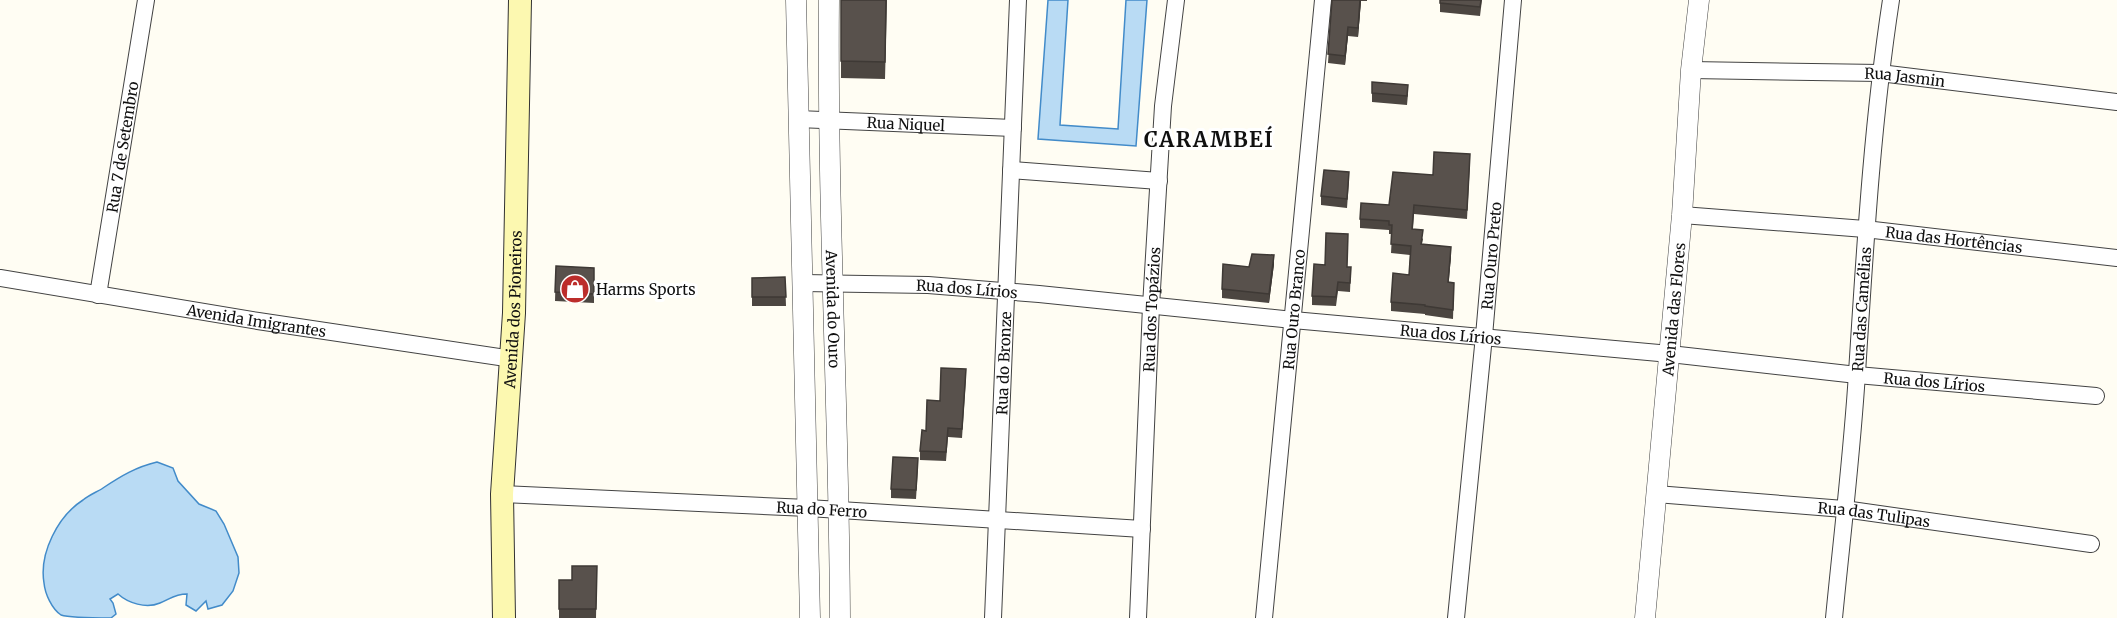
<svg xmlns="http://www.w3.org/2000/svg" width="2117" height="618" font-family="Merriweather,serif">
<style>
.water{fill:#b9dbf4;stroke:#428bc9;stroke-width:1.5}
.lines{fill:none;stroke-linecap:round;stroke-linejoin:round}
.minor-casing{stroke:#434343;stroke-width:18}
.tertiary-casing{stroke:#434343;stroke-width:21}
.secondary-casing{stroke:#323232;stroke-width:24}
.minor{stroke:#fff;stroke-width:16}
.tertiary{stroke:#fff;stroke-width:20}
.secondary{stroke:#fcf8b0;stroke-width:22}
.wall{fill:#4c4641}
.shaded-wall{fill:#3e3935}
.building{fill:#58514c;stroke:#3e3935;stroke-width:1.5}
.labels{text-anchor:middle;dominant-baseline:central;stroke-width:6;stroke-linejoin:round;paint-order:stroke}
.street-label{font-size:15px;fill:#101010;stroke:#fff}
.poi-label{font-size:15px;fill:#101010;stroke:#fff;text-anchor:start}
.district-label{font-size:21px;font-weight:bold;letter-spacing:1.5px;fill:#101010;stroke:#fff}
</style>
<rect width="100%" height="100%" fill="#fffdf3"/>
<path class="water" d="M1048,0H1068L1060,125L1118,129L1126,0H1147L1136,146L1038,139Z
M157,462L173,468L178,481L199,504L216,511L224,524L238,557L239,573L233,591L222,605L208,609L206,601L196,611L186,605L187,594C175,594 170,599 160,603C146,609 128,603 118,594L110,599L113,603L116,614L111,618C100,618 70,618 61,615C52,609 45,594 44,583C39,553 58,516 83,500C89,495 97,492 103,488C121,476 136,467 157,462Z"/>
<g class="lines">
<g class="minor-casing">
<g id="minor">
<path id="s1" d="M1691,70L1880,73L2117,102"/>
<path id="s2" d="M798,119L1013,128"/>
<path d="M1011,170L1159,181"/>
<path id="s3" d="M1682,215L1865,229L2117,258"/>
<path id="s4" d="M0,278L258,321L512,359"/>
<path id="s5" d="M803,283L928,285L1039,294L1293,320L1670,354L1857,375L2096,396"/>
<path id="s6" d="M98,295L146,0"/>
<path id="s7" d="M502,494L808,508L1142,529"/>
<path id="s8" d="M1656,494L1844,509L2091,544"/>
<path id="s9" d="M993,618L1018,0"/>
<path id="s10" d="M1138,618L1151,306L1163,106L1176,0"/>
<path id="s11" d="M1264,618L1323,0"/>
<path id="s12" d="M1456,618L1484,336L1513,0"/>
<path id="s13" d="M1834,618C1842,536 1852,454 1857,373C1865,248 1872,124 1891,0"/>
</g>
</g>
<g class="tertiary-casing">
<g id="tertiary">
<path d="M796,0L810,618"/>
<path id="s14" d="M829,0C827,206 839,412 840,618"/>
<path id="s15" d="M1645,618L1682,215L1691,70L1699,0"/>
</g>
</g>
<g class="secondary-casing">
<g id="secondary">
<path id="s16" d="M504,618L502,494L514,313L520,0"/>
</g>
</g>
<use href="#minor" class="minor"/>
<use href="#tertiary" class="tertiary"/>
<use href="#secondary" class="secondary"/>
</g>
<path class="wall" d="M841,0H887L885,79L841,78Z
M1332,0H1367V1H1361L1358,37L1348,36L1345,65L1328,63Z
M1440,0H1482L1480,16L1440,12Z
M1372,82L1408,94L1407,105L1372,102Z
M1470,163L1467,219L1414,214L1413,229L1423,239L1422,244L1451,256L1448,282L1454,283L1453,319L1425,315V314L1391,311V302L1409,275L1410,255L1391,253L1392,234H1389V230L1360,228V219L1389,205L1433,175Z
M1349,181L1347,208L1321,205V196Z
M1274,264L1269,303L1222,298V289L1249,267Z
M556,266L594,268V303L555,301Z
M1347,267H1351L1350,292L1338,291L1336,306L1312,305V296Z
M785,277L786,306H752V278Z
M966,378L962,438L948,437L946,461L920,460V451L926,431L940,401Z
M918,467L916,499L891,498V489Z
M597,566L596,618H559V580H572Z"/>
<path class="shaded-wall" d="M1360,0L1361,1L1358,37V28Z
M1348,27V36L1345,65V56Z
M1451,247V256L1448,291V282Z
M1274,255V264L1269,303V294Z"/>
<path class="building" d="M841,0H886L885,62L841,61Z
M1332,0H1360L1358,28L1348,27L1345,56L1328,54Z
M1440,0H1481L1480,7L1440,3Z
M1372,82L1408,85L1407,96L1372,93Z
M1434,152L1470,154L1467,210L1414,205L1412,229L1423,230L1421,244L1451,247L1448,282L1454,283L1453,310L1425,306V305L1391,302L1393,273L1409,275L1411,246L1391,244L1392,225H1389V221L1360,219L1361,203L1389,205L1393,172L1433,175Z
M1324,170L1349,172L1347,199L1321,196Z
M1326,233L1348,234L1347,267H1351L1350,283L1338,282L1336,297L1312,296L1314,264L1325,265Z
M1252,254L1274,255L1269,294L1222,289L1223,264L1249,267Z
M556,266L594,268V294L555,292Z
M785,277L786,297H752V278Z
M941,368L966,369L962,429L948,428L946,452L920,451L922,430L926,431L927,400L940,401Z
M893,457L918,458L916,490L891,489Z
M572,566H597L596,609H559V580H572Z"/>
<defs>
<g id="shop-disc" transform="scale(1.5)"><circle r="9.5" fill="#bc2d2b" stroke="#fff"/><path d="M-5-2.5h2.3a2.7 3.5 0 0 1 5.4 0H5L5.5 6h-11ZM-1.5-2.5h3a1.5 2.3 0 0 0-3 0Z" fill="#fff"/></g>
</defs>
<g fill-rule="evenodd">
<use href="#shop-disc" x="575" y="289"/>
</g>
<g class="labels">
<g class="street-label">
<text stroke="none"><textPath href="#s1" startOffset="214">Rua Jasmin</textPath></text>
<text stroke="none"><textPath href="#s2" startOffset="108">Rua Niquel</textPath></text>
<text stroke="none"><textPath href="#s6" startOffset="150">Rua 7 de Setembro</textPath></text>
<text stroke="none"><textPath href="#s3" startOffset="273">Rua das Hortências</textPath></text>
<text stroke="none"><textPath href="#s12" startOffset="364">Rua Ouro Preto</textPath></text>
<text stroke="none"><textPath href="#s5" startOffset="164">Rua dos Lírios</textPath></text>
<text stroke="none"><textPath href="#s16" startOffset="309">Avenida dos Pioneiros</textPath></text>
<text stroke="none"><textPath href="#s14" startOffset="309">Avenida do Ouro</textPath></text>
<text stroke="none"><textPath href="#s10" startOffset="309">Rua dos Topázios</textPath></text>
<text stroke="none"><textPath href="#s11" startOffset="310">Rua Ouro Branco</textPath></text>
<text stroke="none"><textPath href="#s15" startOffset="310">Avenida das Flores</textPath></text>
<text stroke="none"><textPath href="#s13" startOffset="310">Rua das Camélias</textPath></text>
<text stroke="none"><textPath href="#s4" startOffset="260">Avenida Imigrantes</textPath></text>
<text stroke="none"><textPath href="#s5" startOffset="650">Rua dos Lírios</textPath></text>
<text stroke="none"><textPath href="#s9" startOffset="255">Rua do Bronze</textPath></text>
<text stroke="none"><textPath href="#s5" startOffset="1136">Rua dos Lírios</textPath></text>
<text stroke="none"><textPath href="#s7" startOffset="320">Rua do Ferro</textPath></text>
<text stroke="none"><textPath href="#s8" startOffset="219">Rua das Tulipas</textPath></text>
</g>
<g class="poi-label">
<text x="596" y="289">Harms Sports</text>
</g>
<g class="district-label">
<text x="1209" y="139">CARAMBEÍ</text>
</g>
</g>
</svg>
